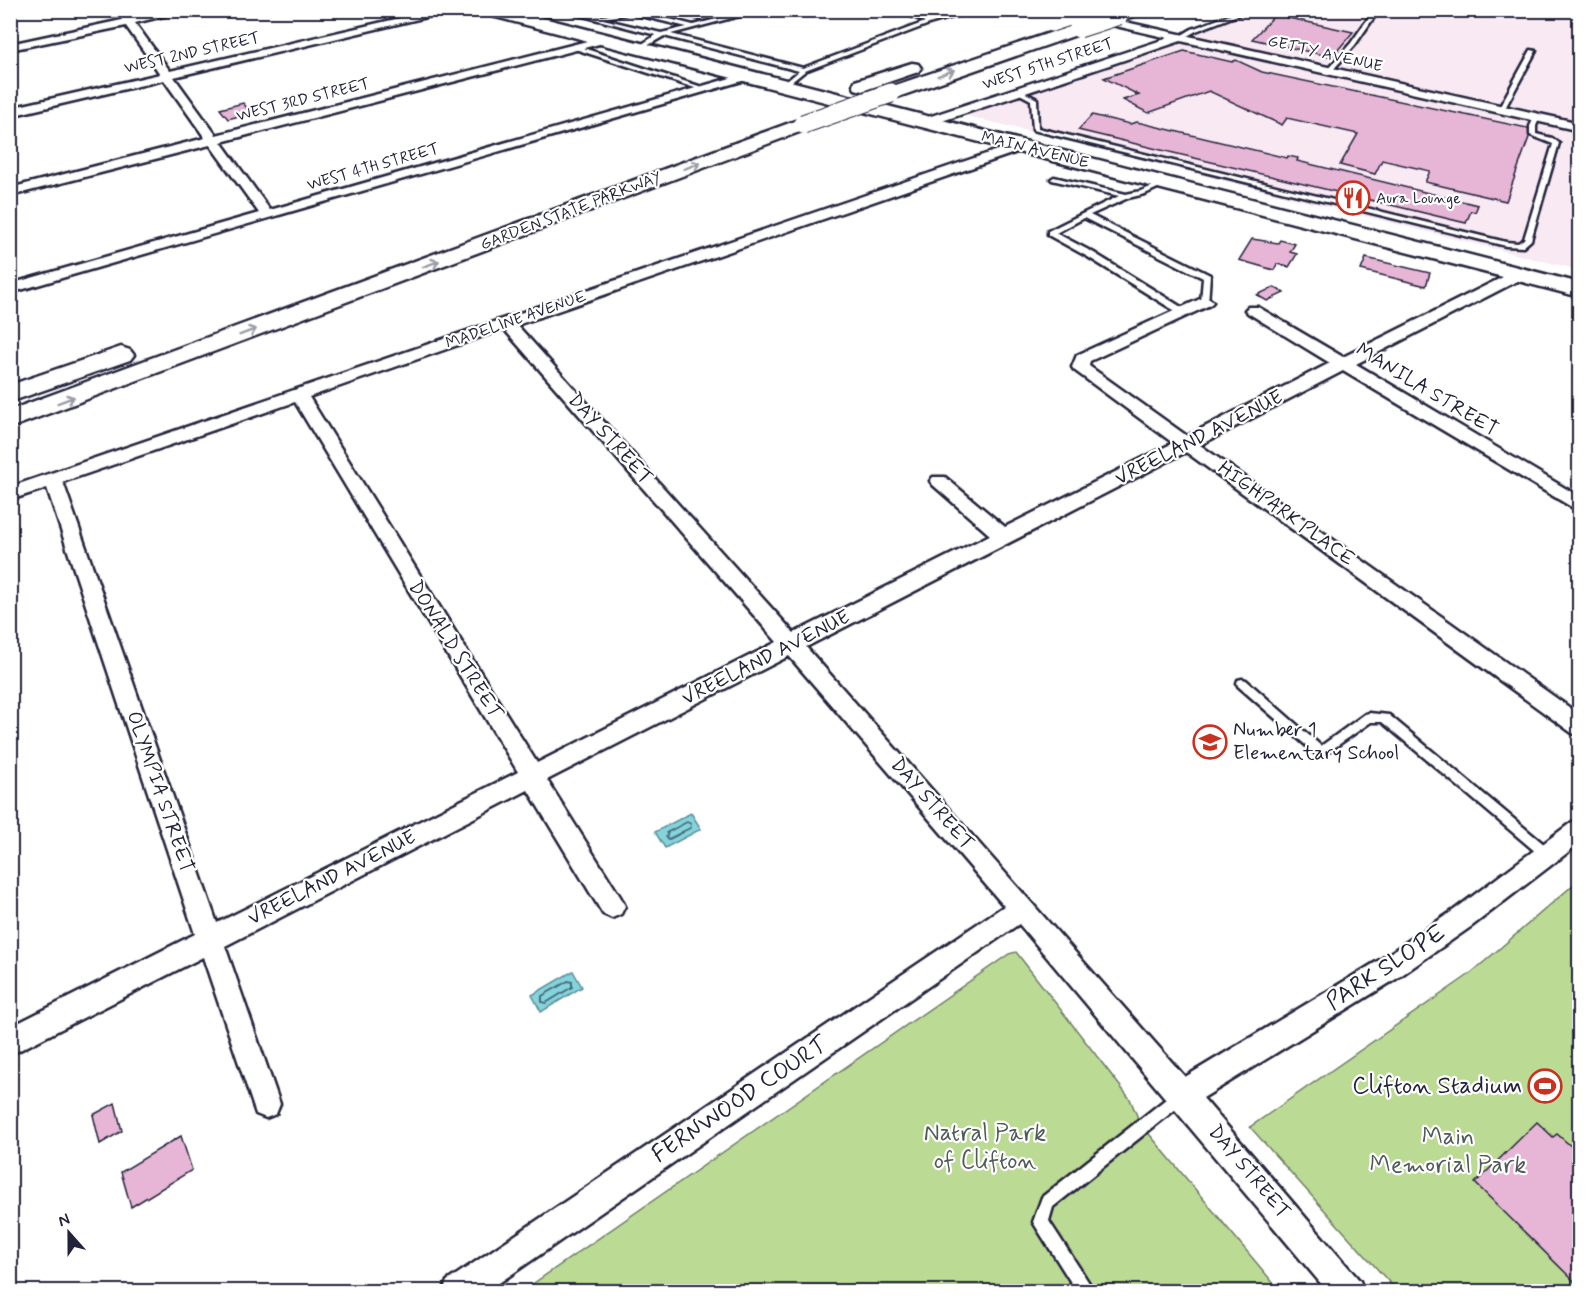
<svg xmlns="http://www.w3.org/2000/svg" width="1590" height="1302" font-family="Mynerve,sans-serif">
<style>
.built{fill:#f8e9f3}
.green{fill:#bbdb94;stroke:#6e7e68;stroke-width:1.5}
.water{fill:#83d4db;stroke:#5c8d9b;stroke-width:1.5}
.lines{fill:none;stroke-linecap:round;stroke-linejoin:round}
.shore-far1{stroke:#49697b;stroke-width:1.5}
.shore{stroke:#49697b;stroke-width:2}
.building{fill:#e7b6d6;stroke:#22223b;stroke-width:1.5}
.lane-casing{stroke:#22223b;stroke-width:5}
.street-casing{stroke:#22223b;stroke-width:5}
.primary-casing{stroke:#22223b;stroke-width:5}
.highway-casing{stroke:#22223b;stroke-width:5}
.lane{fill:#fff;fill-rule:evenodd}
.street{fill:#fff;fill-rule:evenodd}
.primary{fill:#fff;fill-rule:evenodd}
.highway{fill:#fff;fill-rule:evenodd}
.highway-bridge-casing{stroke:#22223b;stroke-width:21;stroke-linecap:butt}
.highway-bridge{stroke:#fff;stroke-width:19}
.oneway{stroke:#9c9ca7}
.labels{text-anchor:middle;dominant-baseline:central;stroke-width:4.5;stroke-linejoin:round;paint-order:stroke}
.far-street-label{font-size:16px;fill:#22223b;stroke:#fff}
.far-poi-label{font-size:16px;fill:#22223b;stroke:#fff;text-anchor:start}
.street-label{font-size:20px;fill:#22223b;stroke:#fff}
.poi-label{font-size:20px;fill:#22223b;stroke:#fff;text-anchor:start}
.near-street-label{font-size:24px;fill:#22223b;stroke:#fff}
.near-poi-label{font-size:24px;fill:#22223b;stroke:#fff;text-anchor:end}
.near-park-label{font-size:24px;fill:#505a56;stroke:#fff}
</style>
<rect width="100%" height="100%" fill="#fff"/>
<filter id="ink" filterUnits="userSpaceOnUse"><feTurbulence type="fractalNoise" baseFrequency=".0167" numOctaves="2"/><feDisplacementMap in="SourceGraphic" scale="12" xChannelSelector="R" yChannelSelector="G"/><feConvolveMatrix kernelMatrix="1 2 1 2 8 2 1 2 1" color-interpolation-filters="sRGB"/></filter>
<g filter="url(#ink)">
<path class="built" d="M1252,11H1579V270L955,113Z"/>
<path class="green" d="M1579,880V1291H1397L1250,1127L1470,974Z
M1016,952L1130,1099L1140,1123L1280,1291L521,1292L1009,954Z"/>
<path class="water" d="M691,813L701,829L665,848L655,832Z
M573,971L582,987L541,1012L532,995Z"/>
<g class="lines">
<path class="shore-far1" d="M666,833L687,822L691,824L690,828L680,833"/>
<path class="shore" d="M668,832L666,838L669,839L683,832
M568,981L572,982V987L546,1003L542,1002V996Z"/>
</g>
<path class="building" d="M652,10H737L703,21Z
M1275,15L1353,32L1332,57L1252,39Z
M1184,51L1232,62L1236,60L1262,72L1532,129L1506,201L1425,182L1430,171L1382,160L1375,174L1340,165L1358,134L1287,118L1282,125L1209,91L1148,113L1123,100L1139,95L1104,78Z
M243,103L251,113L228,119L220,109Z
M1092,115L1130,124L1137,122L1287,158L1288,156L1298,158L1297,161L1478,205L1475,212L1471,211L1466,223L1078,130Z
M1252,239L1278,243L1280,240L1295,244L1290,252L1297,254L1289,267L1277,264L1274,270L1239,260Z
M1366,258L1430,273L1426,286L1361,270Z
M1274,287L1284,293L1267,301L1257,295Z
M115,1103L122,1131L100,1144L93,1115Z
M1537,1122L1553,1137L1557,1134L1580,1154V1287L1475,1183Z
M181,1136L192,1170L131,1207L121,1172Z"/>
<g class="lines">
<g class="lane-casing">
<path id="lane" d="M560,10C572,10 582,15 594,16C607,18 621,10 634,10L693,25L752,10H762L671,34L803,68L925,22L897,10C909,10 918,18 929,20C940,21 963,10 977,10L932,23L805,71L784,88L782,87V85L799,71L664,36L640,50H636V48L656,35ZM629,13L687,27L661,33L603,19Z
M1243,10H1251L1196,31L1182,39L1177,38L1192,29Z
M1374,10H1379L1355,45L1331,72H1327V70L1351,43Z
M574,45L705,88L706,89L701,90L572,48L571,47Z
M1531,50L1536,51L1504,110L1499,111L1498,110Z
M1018,89L1037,99L1038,128L1506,242L1518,243L1524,239L1553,144L1530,135V126L1535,116L1540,117L1536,126V134L1552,138L1559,143L1531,240L1523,247L1506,246L1033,130L1031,100L1016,92L1015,91Z
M1054,177L1126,194L1141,191L1162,182H1166V184L1145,194L1128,198L1090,215L1210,275L1208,304L1201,302L1203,278L1084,218L1056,233L1094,253L1186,310V314H1180L1088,257L1048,235V231L1082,214L1119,196L1052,180L1051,179Z
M1242,679L1246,680L1321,746L1365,714L1369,713L1389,715L1551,850L1553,854L1551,858L1547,859L1543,858L1382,722H1371L1321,757L1317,755L1238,686L1237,683L1238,680Z
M1181,1089L1186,1091L1188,1096L1186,1101L1053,1207L1049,1221L1091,1286L1089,1292H1077L1033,1222L1042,1197L1176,1091Z"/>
</g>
<g class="street-casing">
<path id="street" d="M115,10H126L131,18L166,10H188L135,23L170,71L435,10H456L174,77L216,135L603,37L609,40L607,42L221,142L270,210L741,75L745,73L751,77L749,79L10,293V284L259,213L210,145L10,196V188L205,138L164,80L10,116V108L160,74L126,26L10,50V44L122,20Z
M1094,15L1580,123V131L1181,41L930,125L926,126L920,122L922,119L1168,38L1090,20L1089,18Z
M1021,142L1027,146L1026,149L517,325L794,633L990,535L933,485L930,481L933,477H945L1005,527L1173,443L1074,370L1072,367L1077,355L1200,299H1210L1213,302L1210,305L1090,361L1089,366L1187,436L1330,363L1248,313L1245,310L1248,307H1258L1343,357L1515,271H1525L1527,274L1525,277L1356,364L1580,497V512L1343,371L1200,445L1580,715V736L1572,733L1186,452L806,647L1185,1077L1378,961L1454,910L1572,822L1580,819V843L1472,926L1396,979L1203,1098L1360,1281L1364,1292H1328L1019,924L486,1292H443L447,1281L1004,906L789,656L547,780L621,898L625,906L621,914L612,918L603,914L528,790L225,946L280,1104L276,1114L266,1118L256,1114L203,957L10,1055V1027L195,934L47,488L10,500V487ZM504,329L777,642L537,763L309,397ZM295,402L518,772L217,923L63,482Z"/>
</g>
<g class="primary-casing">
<path id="primary" d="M482,10H512L1580,283V297L484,14Z"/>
</g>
<g class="highway-casing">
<path id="highway" d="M1116,10H1143L1141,14L1119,20L1111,15Z
M1079,23L1085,24L1088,28L1085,32L898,97H884L882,93L884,89Z
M912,63L918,64L921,68L918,72L862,91L855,89L853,85L855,81Z
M803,118L810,120L813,124L810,128L10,428V410Z
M121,347L130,350L134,355L130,360L10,402V385Z"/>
</g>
<use href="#lane" class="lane"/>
<use href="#street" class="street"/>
<use href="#primary" class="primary"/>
<use href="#highway" class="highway"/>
<g class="highway-bridge-casing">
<path id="highway-bridge" d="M1051,22L1087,10
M1079,28L1119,15
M803,124L891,93"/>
</g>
<use href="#highway-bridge" class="highway-bridge"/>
</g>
<defs><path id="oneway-shaft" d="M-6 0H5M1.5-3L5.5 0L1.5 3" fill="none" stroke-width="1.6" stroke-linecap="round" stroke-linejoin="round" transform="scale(1.5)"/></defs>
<g class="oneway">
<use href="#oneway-shaft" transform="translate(946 73) rotate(-20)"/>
<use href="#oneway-shaft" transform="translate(692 166) rotate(-21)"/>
<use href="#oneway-shaft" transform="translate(431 264) rotate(-21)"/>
<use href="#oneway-shaft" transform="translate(248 332) rotate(-21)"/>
<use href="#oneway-shaft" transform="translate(66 400) rotate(-20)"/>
</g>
</g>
<defs>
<g id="restaurant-ring" transform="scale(1.725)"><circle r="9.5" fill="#fff" stroke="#c8321e" stroke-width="1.5"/><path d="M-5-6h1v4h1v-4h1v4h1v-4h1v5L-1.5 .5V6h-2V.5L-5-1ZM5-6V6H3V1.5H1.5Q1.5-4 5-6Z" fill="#c8321e"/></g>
<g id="school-ring" transform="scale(1.725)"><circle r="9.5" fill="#fff" stroke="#c8321e" stroke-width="1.5"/><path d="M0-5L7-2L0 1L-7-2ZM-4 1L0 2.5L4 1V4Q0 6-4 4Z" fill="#c8321e"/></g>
<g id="stadium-ring" transform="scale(1.725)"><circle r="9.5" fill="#fff" stroke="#c8321e" stroke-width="1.5"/><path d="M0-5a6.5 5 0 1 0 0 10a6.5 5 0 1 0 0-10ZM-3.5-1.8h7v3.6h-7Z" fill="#c8321e"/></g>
</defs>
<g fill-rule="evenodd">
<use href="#restaurant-ring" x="1353" y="198"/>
<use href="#school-ring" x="1210" y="742"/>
<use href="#stadium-ring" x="1545" y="1086"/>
</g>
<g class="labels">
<g class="far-street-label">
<text transform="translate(192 53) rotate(-13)">WEST 2ND STREET</text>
<text transform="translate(1325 54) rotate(13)">GETTY AVENUE</text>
<text transform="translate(1048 64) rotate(-18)">WEST 5TH STREET</text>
<text transform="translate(303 100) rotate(-14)">WEST 3RD STREET</text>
<text transform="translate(1035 150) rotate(14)">MAIN AVENUE</text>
<text transform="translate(373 167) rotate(-16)">WEST 4TH STREET</text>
<text transform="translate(571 211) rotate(-21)">GARDEN STATE PARKWAY</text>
<text transform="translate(516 320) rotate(-19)">MADELINE AVENUE</text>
</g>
<g class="far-poi-label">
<text x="1376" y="198">Aura Lounge</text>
</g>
<g class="street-label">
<text transform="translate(1427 390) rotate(31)">MANILA STREET</text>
<text transform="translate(1199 438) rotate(-27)">VREELAND AVENUE</text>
<text transform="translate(610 439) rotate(48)">DAY STREET</text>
<text transform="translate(1286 514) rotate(36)">HIGHPARK PLACE</text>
<text transform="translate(455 650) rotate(58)">DONALD STREET</text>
<text transform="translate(766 658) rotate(-27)">VREELAND AVENUE</text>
<text transform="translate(160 792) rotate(71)">OLYMPIA STREET</text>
<text transform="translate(932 804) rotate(49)">DAY STREET</text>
<text transform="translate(332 878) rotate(-27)">VREELAND AVENUE</text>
<text transform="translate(1249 1172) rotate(50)">DAY STREET</text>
</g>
<g class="poi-label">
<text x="1233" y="730">Number 1<tspan x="1233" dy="23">Elementary School</tspan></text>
</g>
<g class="near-street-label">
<text transform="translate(1386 968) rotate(-33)">PARK SLOPE</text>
<text transform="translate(740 1100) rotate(-34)">FERNWOOD COURT</text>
</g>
<g class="near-poi-label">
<text x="1522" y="1086">Clifton Stadium</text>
</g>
<g class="near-park-label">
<text x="985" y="1133">Natral Park<tspan x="985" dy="28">of Clifton</tspan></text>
<text x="1448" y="1137">Main<tspan x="1448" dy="28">Memorial Park</tspan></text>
</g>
</g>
<rect width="1590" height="1302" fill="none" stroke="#fff" stroke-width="36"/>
<rect x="18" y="18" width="1554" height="1266" fill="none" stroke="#22223b" stroke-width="2" filter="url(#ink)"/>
<g transform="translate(69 1233) rotate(339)" stroke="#ffffff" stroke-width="4.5" paint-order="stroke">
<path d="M0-4.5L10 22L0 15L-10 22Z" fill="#22223b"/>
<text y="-9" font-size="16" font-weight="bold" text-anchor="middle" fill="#22223b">N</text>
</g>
</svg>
